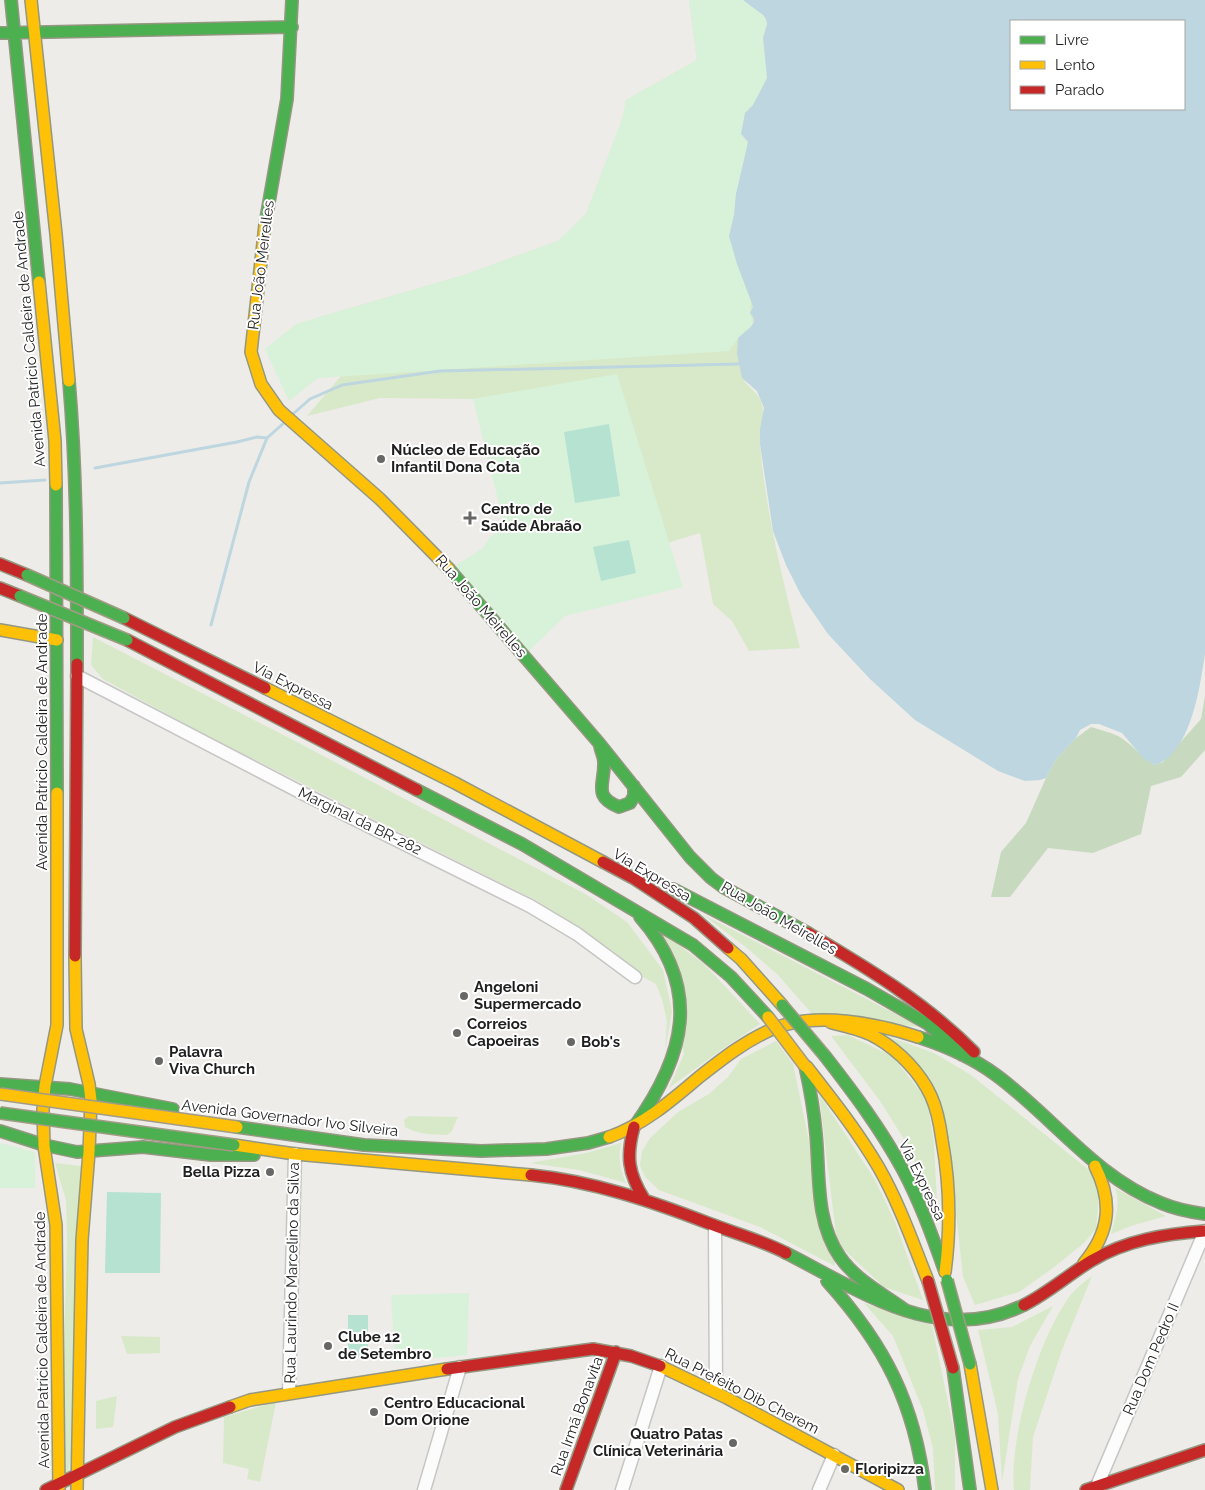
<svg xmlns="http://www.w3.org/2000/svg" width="1205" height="1490" font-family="Raleway,sans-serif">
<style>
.grass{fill:#d8e9c9}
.forest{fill:#c7dabf}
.park{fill:#d8f2d9}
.pitch{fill:#b5e2d1}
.water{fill:#bdd6df;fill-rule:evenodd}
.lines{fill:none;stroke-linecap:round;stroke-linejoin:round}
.stream{stroke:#bdd6df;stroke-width:3}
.street-casing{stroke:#c6c6c4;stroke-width:15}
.fast-casing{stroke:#949781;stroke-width:14}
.slow-casing{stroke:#949781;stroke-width:14}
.jam-casing{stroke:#949781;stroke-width:14}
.street{stroke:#fcfcfc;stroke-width:12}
.fast{stroke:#4caf50;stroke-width:11}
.slow{stroke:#ffc107;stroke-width:11}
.jam{stroke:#c62828;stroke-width:11}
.fast-bridge-casing{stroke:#a29b86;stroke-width:14;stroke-linecap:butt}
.slow-bridge-casing{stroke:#a29b86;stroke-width:14;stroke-linecap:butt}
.jam-bridge-casing{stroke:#a29b86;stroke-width:14;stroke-linecap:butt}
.fast-bridge{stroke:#4caf50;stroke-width:11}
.slow-bridge{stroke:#ffc107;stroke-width:11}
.jam-bridge{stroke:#c62828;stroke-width:11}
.poi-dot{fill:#676765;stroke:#fff;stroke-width:2}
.labels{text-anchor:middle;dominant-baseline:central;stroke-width:4;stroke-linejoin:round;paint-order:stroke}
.street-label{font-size:15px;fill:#1f1f1f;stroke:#fff}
.poi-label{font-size:15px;font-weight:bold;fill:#1f1f1f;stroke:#fff;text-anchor:start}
</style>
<rect width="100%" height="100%" fill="#edece8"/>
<path class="grass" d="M689,0L750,6L766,19L763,38L767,81L751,108L742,136L748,142L734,215L753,307C754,326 753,327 738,338C739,350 738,365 742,376C747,390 762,391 763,411C764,422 759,433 760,445C766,514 783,581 800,648L749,651L732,621L713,604L700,533L667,543L614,377L473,399L380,398L307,416L340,377L351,355L316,318L464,275L558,241L586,214L623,117L626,100L697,60Z
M93,637L295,741L587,895L627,922L663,970L672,1011L665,1052L667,1021L662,999L656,984L643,977L614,952L537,901L211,738L103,679L91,665Z
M702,914L921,1027L814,1016L778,975L747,948Z
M661,931L705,965L760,1024L721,1050L669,1088L684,1054Z
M848,1035L892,1056L927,1100L934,1142L938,1223L909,1147L880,1101L831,1036Z
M887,1036L934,1053L971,1075L1089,1170L1100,1185L1096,1229L1084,1243L1053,1268L1019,1292L975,1305L963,1277L948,1138Z
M776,1041L793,1064L835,1266L760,1227L659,1190L645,1177L640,1166L642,1151L650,1138L678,1112L709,1094L728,1077L741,1059Z
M819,1094L875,1180L895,1222L923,1300L884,1287L837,1243Z
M409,1116L458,1117L452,1131L447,1135C432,1134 419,1135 405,1127L404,1120Z
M621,1143C618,1157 620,1170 626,1183L579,1170L530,1163L586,1153Z
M55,1163L81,1166L73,1446L65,1490L64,1353L67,1238L66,1200Z
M1115,1188L1166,1216L1131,1226L1111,1234C1115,1218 1121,1203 1115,1188Z
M1092,1276L1062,1350L1033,1437L1030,1490H1014C1009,1437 1038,1340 1069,1297C1076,1288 1084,1282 1092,1276Z
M864,1303L932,1325L955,1436V1490H935L933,1449L923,1410L893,1336Z
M1053,1306L1030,1346L1018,1379L1002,1482L998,1414L978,1330L1012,1327Z
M121,1336L160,1337V1353L127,1354Z
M117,1396L113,1427L96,1429V1401Z
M276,1402L260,1482L247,1479L249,1469L223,1463L224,1417Z"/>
<path class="forest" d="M1205,696V750L1181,777L1151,786L1141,834L1093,853L1048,848L1010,897H991L1001,852L1026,823L1046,778L1056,759L1076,738L1091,727C1100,730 1110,732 1118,736C1132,744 1141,757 1155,765L1163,762L1201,719Z"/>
<path class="park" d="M689,0H746L765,18L767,24L764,37L767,74V81L753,105L745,113L742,136L747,141L748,147L736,194L734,215L729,236L751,301L750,313L753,324L738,338L729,351L318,378L289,401L265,349L296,324L464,275L558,241L586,214L623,117L626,100L697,60Z
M617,374L683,587L565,616L529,651L455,566L483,548L490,537L505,528L473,399Z
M0,1143L35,1152V1188H0Z
M469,1293L467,1355L395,1362L391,1295Z"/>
<path class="pitch" d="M609,424L620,496L575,503L564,432Z
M629,540L636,573L601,581L593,547Z
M107,1192L161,1193L160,1273H105Z
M348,1315H368V1358H348Z"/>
<path class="water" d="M743,0H1205V654C1200,686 1191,754 1155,765L1144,759L1122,733L1099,724H1091L1080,730L1076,738L1056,759L1046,778L1040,780L1025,781L998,771L915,720L870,679L828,634L801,595L786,565L773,531L760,444V429L764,408L757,391L742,378L737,354L738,338C745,331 761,324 750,313L753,307L751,301L737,264L729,236L734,215L736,194L748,142L741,134L745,113L753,105L767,78L763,38L767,24L766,19L763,15ZM1011,21H1184V109H1011Z"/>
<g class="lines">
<path class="stream" d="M293,414L310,399L342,385L440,371L738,364
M95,468L237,442L257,437L267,438L285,422
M0,483L45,480
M211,625L249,482L267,438"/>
<g class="street-casing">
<path id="street" d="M77,676L304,794L530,906L577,934L635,977
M715,1226L716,1392
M289,1393L295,1154
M1097,1486L1205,1231
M424,1490L460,1367
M622,1490L661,1366
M819,1490L834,1455"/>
</g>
<g class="fast-casing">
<path id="fast" d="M11,0L39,282
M0,33L292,27
M265,225L287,99L292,0
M69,381C77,476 77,570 77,664
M56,485L57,793
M449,569L599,743L690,857L711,878L723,887L808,933
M600,746C601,752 604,756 604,762C605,784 592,796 619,807L630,803L634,796V786
M417,790L522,844L693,945L731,977L768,1017
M673,889L867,989L928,1024L962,1055
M918,1037C946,1046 973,1058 996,1075C1052,1116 1095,1177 1161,1203C1175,1209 1190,1212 1205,1214
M825,1056C853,1092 881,1129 903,1170C920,1202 932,1235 944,1269
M805,1066C810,1088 814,1111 816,1134C820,1175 815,1221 840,1257C856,1280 883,1294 905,1310
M0,1084L70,1089L173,1109
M237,1127L364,1145L481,1151L546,1149L588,1143L609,1137
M634,1127C685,1056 703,989 640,917
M0,1131L44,1145L77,1152L143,1147L211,1155H254
M786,1253C861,1291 938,1347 1024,1305
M827,1281C885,1345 915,1404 925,1490
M953,1368L970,1490"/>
</g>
<g class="slow-casing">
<path id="slow" d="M31,0L56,234L69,381
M265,225L251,352L261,384L279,410L380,499L449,569
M39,282L55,441L56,485
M0,630L57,640
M265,688L455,783L603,862
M728,948L741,959L782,1005
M75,956L76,1029L89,1084L91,1100L89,1152
M830,1022C845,1027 863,1029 877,1038C899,1051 920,1072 931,1096C937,1109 940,1125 942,1140C950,1184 951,1227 945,1272
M807,1067C832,1099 858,1132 879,1168C899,1203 913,1243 928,1281
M609,1137C643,1125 671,1101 698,1078C722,1059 746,1040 775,1028C817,1012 876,1023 918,1037
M234,1145L295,1154L531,1175
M44,1146L56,1225L59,1490
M44,1146L43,1110L45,1086L57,1025V793
M1084,1263C1110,1232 1113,1202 1095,1166
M970,1364L992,1490
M660,1366L727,1398L898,1490
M230,1407L250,1400L447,1369
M77,1490L82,1240L89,1152"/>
</g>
<g class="jam-casing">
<path id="jam" d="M0,564L27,575
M0,588L20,596
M124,618L265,688
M127,640L417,790
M603,862L633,878L694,918L728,948
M808,933C866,967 926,1003 974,1052
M75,956L77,664
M634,1127C626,1156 628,1173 644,1199
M531,1175C592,1181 651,1201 708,1223C734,1233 761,1240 786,1253
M1024,1305C1048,1293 1068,1275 1091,1261C1126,1240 1165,1234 1205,1231
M447,1369L593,1349L631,1356L660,1366
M46,1490L175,1427L230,1407
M566,1490L616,1352
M1086,1490L1205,1450"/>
</g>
<use href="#street" class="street"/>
<use href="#fast" class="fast"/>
<use href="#slow" class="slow"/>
<use href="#jam" class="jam"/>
<g class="fast-bridge-casing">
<path id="fast-bridge" d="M27,575L124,618
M20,596L127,640
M782,1005L825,1056
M0,1113L234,1145
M947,1280L970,1364"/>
</g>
<g class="slow-bridge-casing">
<path id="slow-bridge" d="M768,1017L805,1066
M0,1094L237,1127"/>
</g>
<g class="jam-bridge-casing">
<path id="jam-bridge" d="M928,1281L953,1368"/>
</g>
<use href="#fast-bridge" class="fast-bridge"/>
<use href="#slow-bridge" class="slow-bridge"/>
<use href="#jam-bridge" class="jam-bridge"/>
</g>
<g class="poi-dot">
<circle cx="381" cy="459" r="5"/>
<path d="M467.5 510.5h5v5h5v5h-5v5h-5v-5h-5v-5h5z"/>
<circle cx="464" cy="996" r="5"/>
<circle cx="457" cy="1033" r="5"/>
<circle cx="571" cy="1042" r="5"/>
<circle cx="159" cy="1061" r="5"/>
<circle cx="270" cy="1172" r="5"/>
<circle cx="328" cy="1346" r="5"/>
<circle cx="374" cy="1412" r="5"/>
<circle cx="733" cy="1443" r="5"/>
<circle cx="845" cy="1469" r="5"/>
</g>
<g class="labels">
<g class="street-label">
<text transform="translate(261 265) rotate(-83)">Rua João Meirelles</text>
<text transform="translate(29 339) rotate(-95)">Avenida Patrício Caldeira de Andrade</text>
<text transform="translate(481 606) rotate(49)">Rua João Meirelles</text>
<text transform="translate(293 686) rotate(27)">Via Expressa</text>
<text transform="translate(42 742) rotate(-90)">Avenida Patrício Caldeira de Andrade</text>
<text transform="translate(360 821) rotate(26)">Marginal da BR-282</text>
<text transform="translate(652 875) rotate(31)">Via Expressa</text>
<text transform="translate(779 918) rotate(30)">Rua João Meirelles</text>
<text transform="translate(290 1118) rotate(7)">Avenida Governador Ivo Silveira</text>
<text transform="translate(922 1180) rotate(64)">Via Expressa</text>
<text transform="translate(292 1273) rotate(-89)">Rua Laurindo Marcelino da Silva</text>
<text transform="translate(42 1340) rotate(-91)">Avenida Patrício Caldeira de Andrade</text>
<text transform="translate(1151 1359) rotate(-67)">Rua Dom Pedro II</text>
<text transform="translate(742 1391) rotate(27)">Rua Prefeito Dib Cherem</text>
<text transform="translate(577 1416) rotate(-70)">Rua Irmã Bonavita</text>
</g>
<g class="poi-label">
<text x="391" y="450">Núcleo de Educação<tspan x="391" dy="17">Infantil Dona Cota</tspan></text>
<text x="481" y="509">Centro de<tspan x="481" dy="17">Saúde Abraão</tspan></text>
<text x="474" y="987">Angeloni<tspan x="474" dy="17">Supermercado</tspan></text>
<text x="467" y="1024">Correios<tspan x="467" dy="17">Capoeiras</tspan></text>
<text x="581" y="1042">Bob's</text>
<text x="169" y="1052">Palavra<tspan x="169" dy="17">Viva Church</tspan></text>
<text x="260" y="1172" text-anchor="end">Bella Pizza</text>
<text x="338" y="1337">Clube 12<tspan x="338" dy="17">de Setembro</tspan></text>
<text x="384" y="1403">Centro Educacional<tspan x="384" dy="17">Dom Orione</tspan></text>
<text x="723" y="1434" text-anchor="end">Quatro Patas<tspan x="723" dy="17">Clínica Veterinária</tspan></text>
<text x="855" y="1469">Floripizza</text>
</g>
</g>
<rect x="1010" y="20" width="175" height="90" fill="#ffffff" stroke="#a5a5a5"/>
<rect x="1020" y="36" width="25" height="8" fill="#4caf50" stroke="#a5a5a5"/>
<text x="1055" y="45" font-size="15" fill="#1f1f1f">Livre</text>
<rect x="1020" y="61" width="25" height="8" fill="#ffc107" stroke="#a5a5a5"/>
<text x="1055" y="70" font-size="15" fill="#1f1f1f">Lento</text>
<rect x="1020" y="86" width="25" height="8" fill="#c62828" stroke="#a5a5a5"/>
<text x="1055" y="95" font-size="15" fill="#1f1f1f">Parado</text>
</svg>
